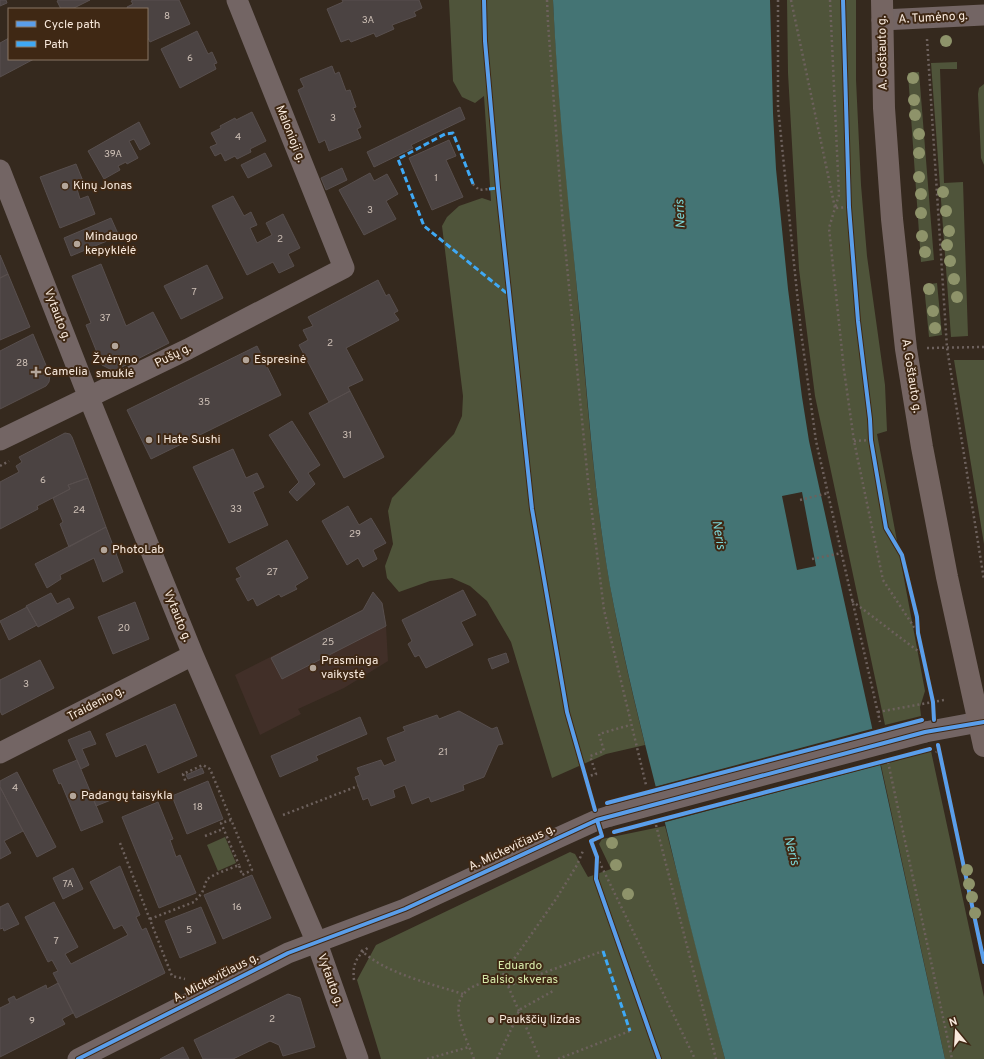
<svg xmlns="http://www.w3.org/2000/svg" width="984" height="1059" font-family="Overpass,sans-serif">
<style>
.education{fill:#412f28}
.green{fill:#4f543a}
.water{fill:#447474}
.pier{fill:#35291e}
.building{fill:#4b4342;stroke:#584f4e}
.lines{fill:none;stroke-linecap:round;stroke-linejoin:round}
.path{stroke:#6d615d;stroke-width:2.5;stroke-dasharray:2 3;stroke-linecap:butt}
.minor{stroke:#736564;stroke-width:21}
.major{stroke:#756562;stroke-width:22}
.minor-bridge{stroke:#736564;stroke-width:21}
.quiet{stroke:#3fa9f5;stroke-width:3;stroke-dasharray:6 3;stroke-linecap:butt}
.cycleway-casing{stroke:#3f2814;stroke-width:6}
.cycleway{stroke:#5a9eea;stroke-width:4}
.tree{fill:#8e936a}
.poi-dot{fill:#b4a69a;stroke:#3f2814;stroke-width:1.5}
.labels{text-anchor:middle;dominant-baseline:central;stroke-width:4;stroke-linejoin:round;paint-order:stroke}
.number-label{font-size:10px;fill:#cec0b6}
.street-label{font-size:12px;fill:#f9eadd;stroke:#3f2814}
.poi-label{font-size:12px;fill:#f9eadd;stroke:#3f2814;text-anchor:start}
.park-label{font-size:12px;fill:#d7e9a9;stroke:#3f2814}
.water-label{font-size:13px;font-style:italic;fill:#7bd5d6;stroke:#3f2814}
</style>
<rect width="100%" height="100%" fill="#35291e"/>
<path class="education" d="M373,592L382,603L386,626L388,661L344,688L298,709L301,714L260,735L235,675L363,610Z"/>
<path class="green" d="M449,0H553C558,101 569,201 578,301C586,384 592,467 604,549C614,615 629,680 645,745L606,754L552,778L511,642L487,601L470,586L452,578L430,581L399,592L387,578L385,566L393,544L388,511L392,498L454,434L462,416L463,396L442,226L447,217L459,206L482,198L491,201L484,96L475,103L462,97L453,81Z
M787,0H856V80L861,185L867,256L885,385L887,431L877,434L925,691L920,707L921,716L885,725L815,396L799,269L788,73Z
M957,62V69H940L944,183L963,182L968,336L951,337L931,63Z
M919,72L934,260L921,262L908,73Z
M984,84V165L981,158L978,94L979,88Z
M937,283L942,335L929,337L924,285Z
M954,360H984V544Z
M931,751L984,997V1059H945L881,765Z
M665,826L725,1059H381L357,980L376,945L570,852L575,854L588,877L611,869L599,844L602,839Z
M225,837L236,863L218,871L207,845Z"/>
<path class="water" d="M553,0H770L773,113L776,169L788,289L802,397L809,441L945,1059H725C704,981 684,902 665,823C645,745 625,666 610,586C595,501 589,414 581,329C570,219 558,110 553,0Z"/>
<path class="pier" d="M802,492L816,566L797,570L782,496Z
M875,728L883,764L662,823L654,787Z"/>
<path class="building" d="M0,0H6L7,3L0,6Z
M59,0H90L72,9H61L57,1Z
M134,0H179L190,24L150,42L148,38L147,39V9H128L127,7L133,4L131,1Z
M342,0H419L422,8L414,12L416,16L392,25L394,29L376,37L374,33L351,42L349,39L341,42L327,9L343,2Z
M197,31L208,54L212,52L217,63L214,64L216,69L180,88L161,49Z
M9,38V59H34L0,77V43Z
M332,66L335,74L339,72L346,91L350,90L356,107L353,108L361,127L357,129L361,138L329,151L325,140L319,143L298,90L304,87L300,79Z
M460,107L465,119L411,145L413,148L374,167L367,152Z
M252,112L266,141L250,149L251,152L237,159L235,156L225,161L221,153L215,156L210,147L217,144L211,133L221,128L220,126L235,118L236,120Z
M139,122L150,144L140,150L134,139L129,141L138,158L127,164L126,162L118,166L120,170L104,179L88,151Z
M449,140L456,156L446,160L463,197L432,210L409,158Z
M265,153L272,166L248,178L241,165Z
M76,164L85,186L77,189L80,199L88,196L95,214L60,228L40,177Z
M342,168L347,180L326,190L321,178Z
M370,173L374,181L387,174L398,194L386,201L396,219L364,235L339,190Z
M233,196L244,216L251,212L257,225L250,228L257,243L272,235L266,223L283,214L300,248L288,254L294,266L279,273L273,262L247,275L212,206Z
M111,218L119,236L71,256L64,238Z
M0,255L8,274L0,278Z
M101,264L126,326L153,312L169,343L114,371L102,365L86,325L91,323L72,276Z
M207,265L223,298L181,319L164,286Z
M8,274L30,327L0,340V278Z
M378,280L386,296L389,294L398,311L394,313L399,320L346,348L363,380L348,387L350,391L329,402L299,345L308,340L303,330L313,326L308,317Z
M33,334L50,375L49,382L46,386L0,409V351Z
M257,346L281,395L151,459L127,410Z
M350,391L384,457L344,478L309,413Z
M292,421L320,465L308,473L315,484L297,501L289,492L299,482L269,435Z
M65,433L70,434L72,437L88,478L68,485L70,489L37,506L38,509L0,529V482L19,472L16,466L22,462L19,457Z
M233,449L246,478L257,473L264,487L253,492L268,525L229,543L193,467Z
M88,478L106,527L69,547L60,524L63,522L53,498L70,489L68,485Z
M348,506L359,525L371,518L386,543L373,550L377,559L363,567L358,558L347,565L322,521Z
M106,527L123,572L103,582L94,558L60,575L61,579L47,588L35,564Z
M287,540L308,578L295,586L297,589L281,597L279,594L257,606L253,598L248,601L236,579L241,577L236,568Z
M463,590L476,615L461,622L473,645L426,668L419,655L415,657L408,644L412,641L402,620Z
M373,592L382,603L386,626L282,679L271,658L363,610Z
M51,593L57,604L69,598L74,608L38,627L26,606Z
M135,602L149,639L113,654L98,617Z
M27,607L37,625L9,640L0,621Z
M506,653L509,662L492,669L488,659Z
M40,660L54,688L2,715L0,711V680Z
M175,704L197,756L158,773L146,744L116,757L106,734Z
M459,711L492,729L497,727L503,744L498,745L484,777L463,785L464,790L431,802L429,797L412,804L405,785L393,790L395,797L371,806L368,798L363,800L355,777L360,775L357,768L381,760L384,766L396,761L387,738L405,731L403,727L437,715L439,719Z
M360,717L367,734L316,756L318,760L280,777L271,756Z
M90,731L96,744L82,749L89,765L81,769L68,740Z
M77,760L103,822L81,831L61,783L59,784L53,770Z
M202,768L204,773L188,779L186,775Z
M17,772L56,847L37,857L0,787V781Z
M208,781L223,819L187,834L172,796Z
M0,787L23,831L4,841L11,853L0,859Z
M107,792L111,800L96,806L93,798Z
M158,802L173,839L170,840L176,857L180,855L196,893L159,908L122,817Z
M120,866L140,915L136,917L142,930L146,928L165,973L76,1018L53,973L58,971L52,960L48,962L25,917L54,902L78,947L65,954L71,964L128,935L122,925L114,929L90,882Z
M73,868L83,889L63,899L53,878Z
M252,875L271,918L223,939L204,895Z
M8,903L19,924L4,931L3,928L0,929V907Z
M201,907L216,943L180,958L165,921Z
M58,983L73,1013L62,1019L65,1024L0,1057V1008L10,1003L8,999L14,996L16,1000L46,985L47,989Z
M288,994L300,998L315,1047L283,1056L279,1045L270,1041L233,1059H203L194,1040Z
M183,1047L189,1059H160Z"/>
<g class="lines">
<path class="path" d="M547,0L548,23L563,225L588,481L604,610L646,785
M778,0V107L801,332L816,441L880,722
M791,0L835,208L829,228L844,370L854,441L883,580L918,633
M830,0L839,195L835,208L849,207
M927,39L947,348L984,580
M473,184L479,190L489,189
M927,348L984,347
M854,441L871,440
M0,466L9,461
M800,500L828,493
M812,559L842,553
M852,601L922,654
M878,712L944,700
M936,751L941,757
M888,762L952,1059
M586,777L596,774L590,756L604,751L599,734L630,725
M283,815L358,786
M231,820L221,823L239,865
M656,825L716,1059
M205,836L223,829
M120,843L172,976L185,979
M597,857L695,1059
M150,919L194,902L202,893L207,879L216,874L239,865L242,875L252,870L210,769L203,765L183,774L186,783
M361,950C384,973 432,984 463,994
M500,979L556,899L577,865L583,851
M354,980C352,963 357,956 370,946
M508,986L603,951
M427,1059L469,1047
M474,1059C458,1018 440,988 500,979L508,986L540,1059
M497,1059L516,1019L519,1010L553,991
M558,1059L630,1031"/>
<path class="minor" d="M882,20L984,15
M0,170L89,398L193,655L317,943L358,1059
M0,440L188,349L344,268L237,0
M925,732L979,722
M0,753L193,655
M78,1059L288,953L405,909L553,840L597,820L610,816"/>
<path class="major" d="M882,0L884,108L892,219L906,349L922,447L947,577L984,746"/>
<path class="minor-bridge" d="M610,816L925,732"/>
<path class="quiet" d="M473,184L453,133L445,134L398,159L424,226L509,295
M489,189L498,188
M603,951L630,1031"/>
<g class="cycleway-casing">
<path id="cycleway" d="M484,0L485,41L498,188L532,509L567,712L595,810
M843,0L849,207L858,321L870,419L871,440L886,528L902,555L917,617L918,633L933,702L934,720
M938,745L984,962
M607,803L922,720
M597,820L602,836L591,841L597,857L596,879L659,1059
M614,832L930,749
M78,1059L288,953L405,909L597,820L925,732L984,722"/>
</g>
<use href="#cycleway" class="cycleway"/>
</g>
<g class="tree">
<circle cx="946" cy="41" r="6"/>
<circle cx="913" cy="78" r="6"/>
<circle cx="914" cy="100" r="6"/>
<circle cx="915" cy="115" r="6"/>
<circle cx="919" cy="134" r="6"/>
<circle cx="919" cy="153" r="6"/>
<circle cx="919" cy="177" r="6"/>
<circle cx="943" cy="192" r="6"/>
<circle cx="921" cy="194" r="6"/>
<circle cx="946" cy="211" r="6"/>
<circle cx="921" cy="213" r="6"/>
<circle cx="949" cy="231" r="6"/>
<circle cx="922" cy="236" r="6"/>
<circle cx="947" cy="245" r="6"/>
<circle cx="925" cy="252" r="6"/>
<circle cx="950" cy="261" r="6"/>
<circle cx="954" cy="279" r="6"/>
<circle cx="929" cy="289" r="6"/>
<circle cx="957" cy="297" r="6"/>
<circle cx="933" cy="311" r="6"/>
<circle cx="935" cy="328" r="6"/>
<circle cx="612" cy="843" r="6"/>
<circle cx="616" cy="865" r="6"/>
<circle cx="967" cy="870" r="6"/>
<circle cx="969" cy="884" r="6"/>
<circle cx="628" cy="894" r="6"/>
<circle cx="972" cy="897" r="6"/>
<circle cx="975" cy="913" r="6"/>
</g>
<g class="poi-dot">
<circle cx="65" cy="186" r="4"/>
<circle cx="77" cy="244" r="4"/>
<circle cx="115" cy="346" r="4"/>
<circle cx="246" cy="360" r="4"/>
<path d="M34 366h4v4h4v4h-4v4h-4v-4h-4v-4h4z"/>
<circle cx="149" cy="440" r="4"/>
<circle cx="104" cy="550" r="4"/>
<circle cx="313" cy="668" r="4"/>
<circle cx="73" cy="796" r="4"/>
<circle cx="491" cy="1020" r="4"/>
</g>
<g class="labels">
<g class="number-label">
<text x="167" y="16">8</text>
<text x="368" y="20">3A</text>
<text x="190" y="58">6</text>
<text x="333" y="118">3</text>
<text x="238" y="137">4</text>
<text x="113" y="154">39A</text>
<text x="436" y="178">1</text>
<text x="370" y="210">3</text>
<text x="280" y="239">2</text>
<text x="194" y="292">7</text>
<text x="105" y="318">37</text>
<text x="330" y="343">2</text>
<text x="22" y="363">28</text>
<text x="204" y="402">35</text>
<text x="347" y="435">31</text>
<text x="43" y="480">6</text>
<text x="236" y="509">33</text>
<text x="79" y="510">24</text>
<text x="355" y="534">29</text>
<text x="272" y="572">27</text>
<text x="124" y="628">20</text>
<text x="328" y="642">25</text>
<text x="26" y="684">3</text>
<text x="443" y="752">21</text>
<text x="15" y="788">4</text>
<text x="198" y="807">18</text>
<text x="68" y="884">7A</text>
<text x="237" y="907">16</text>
<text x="189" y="930">5</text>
<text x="56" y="941">7</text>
<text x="272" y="1019">2</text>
<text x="32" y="1021">9</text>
</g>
<g class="street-label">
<text transform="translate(933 18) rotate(-3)">A. Tumėno g.</text>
<text transform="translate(883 53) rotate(-91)">A. Goštauto g.</text>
<text transform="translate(290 134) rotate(68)">Malonioji g.</text>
<text transform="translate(57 315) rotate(69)">Vytauto g.</text>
<text transform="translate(173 356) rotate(-26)">Pušų g.</text>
<text transform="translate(911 376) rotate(81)">A. Goštauto g.</text>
<text transform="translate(177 616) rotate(68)">Vytauto g.</text>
<text transform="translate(96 704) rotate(-27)">Traidenio g.</text>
<text transform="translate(512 848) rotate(-25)">A. Mickevičiaus g.</text>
<text transform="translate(216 978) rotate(-27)">A. Mickevičiaus g.</text>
<text transform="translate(330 980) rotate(70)">Vytauto g.</text>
</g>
<g class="poi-label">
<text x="73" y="186">Kinų Jonas</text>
<text x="85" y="237">Mindaugo<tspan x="85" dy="14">kepyklėlė</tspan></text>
<text x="115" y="360" text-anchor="middle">Žvėryno<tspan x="115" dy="14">smuklė</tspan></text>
<text x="254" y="360">Espresinė</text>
<text x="44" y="372">Camelia</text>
<text x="157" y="440">I Hate Sushi</text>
<text x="112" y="550">PhotoLab</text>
<text x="321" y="661">Prasminga<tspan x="321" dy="14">vaikystė</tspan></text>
<text x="81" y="796">Padangų taisykla</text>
<text x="499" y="1020">Paukščių lizdas</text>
</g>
<g class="park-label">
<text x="520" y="966">Eduardo<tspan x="520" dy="14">Balsio skveras</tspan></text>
</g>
<g class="water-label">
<text transform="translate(681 214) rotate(-93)">Neris</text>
<text transform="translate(718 535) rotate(80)">Neris</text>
<text transform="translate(791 851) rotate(76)">Neris</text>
</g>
</g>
<rect x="8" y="8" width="140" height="52" fill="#3f2814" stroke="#897664"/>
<rect x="16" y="21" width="20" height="6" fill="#5a9eea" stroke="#897664"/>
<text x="44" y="28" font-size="12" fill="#f9eadd">Cycle path</text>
<rect x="16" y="41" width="20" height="6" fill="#3fa9f5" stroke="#897664"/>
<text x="44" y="48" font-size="12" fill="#f9eadd">Path</text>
<g transform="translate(956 1031) rotate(342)" stroke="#3f2814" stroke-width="3" paint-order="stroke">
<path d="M0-3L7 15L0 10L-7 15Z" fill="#f9eadd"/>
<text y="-6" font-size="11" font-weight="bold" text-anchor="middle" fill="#f9eadd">N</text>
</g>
</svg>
